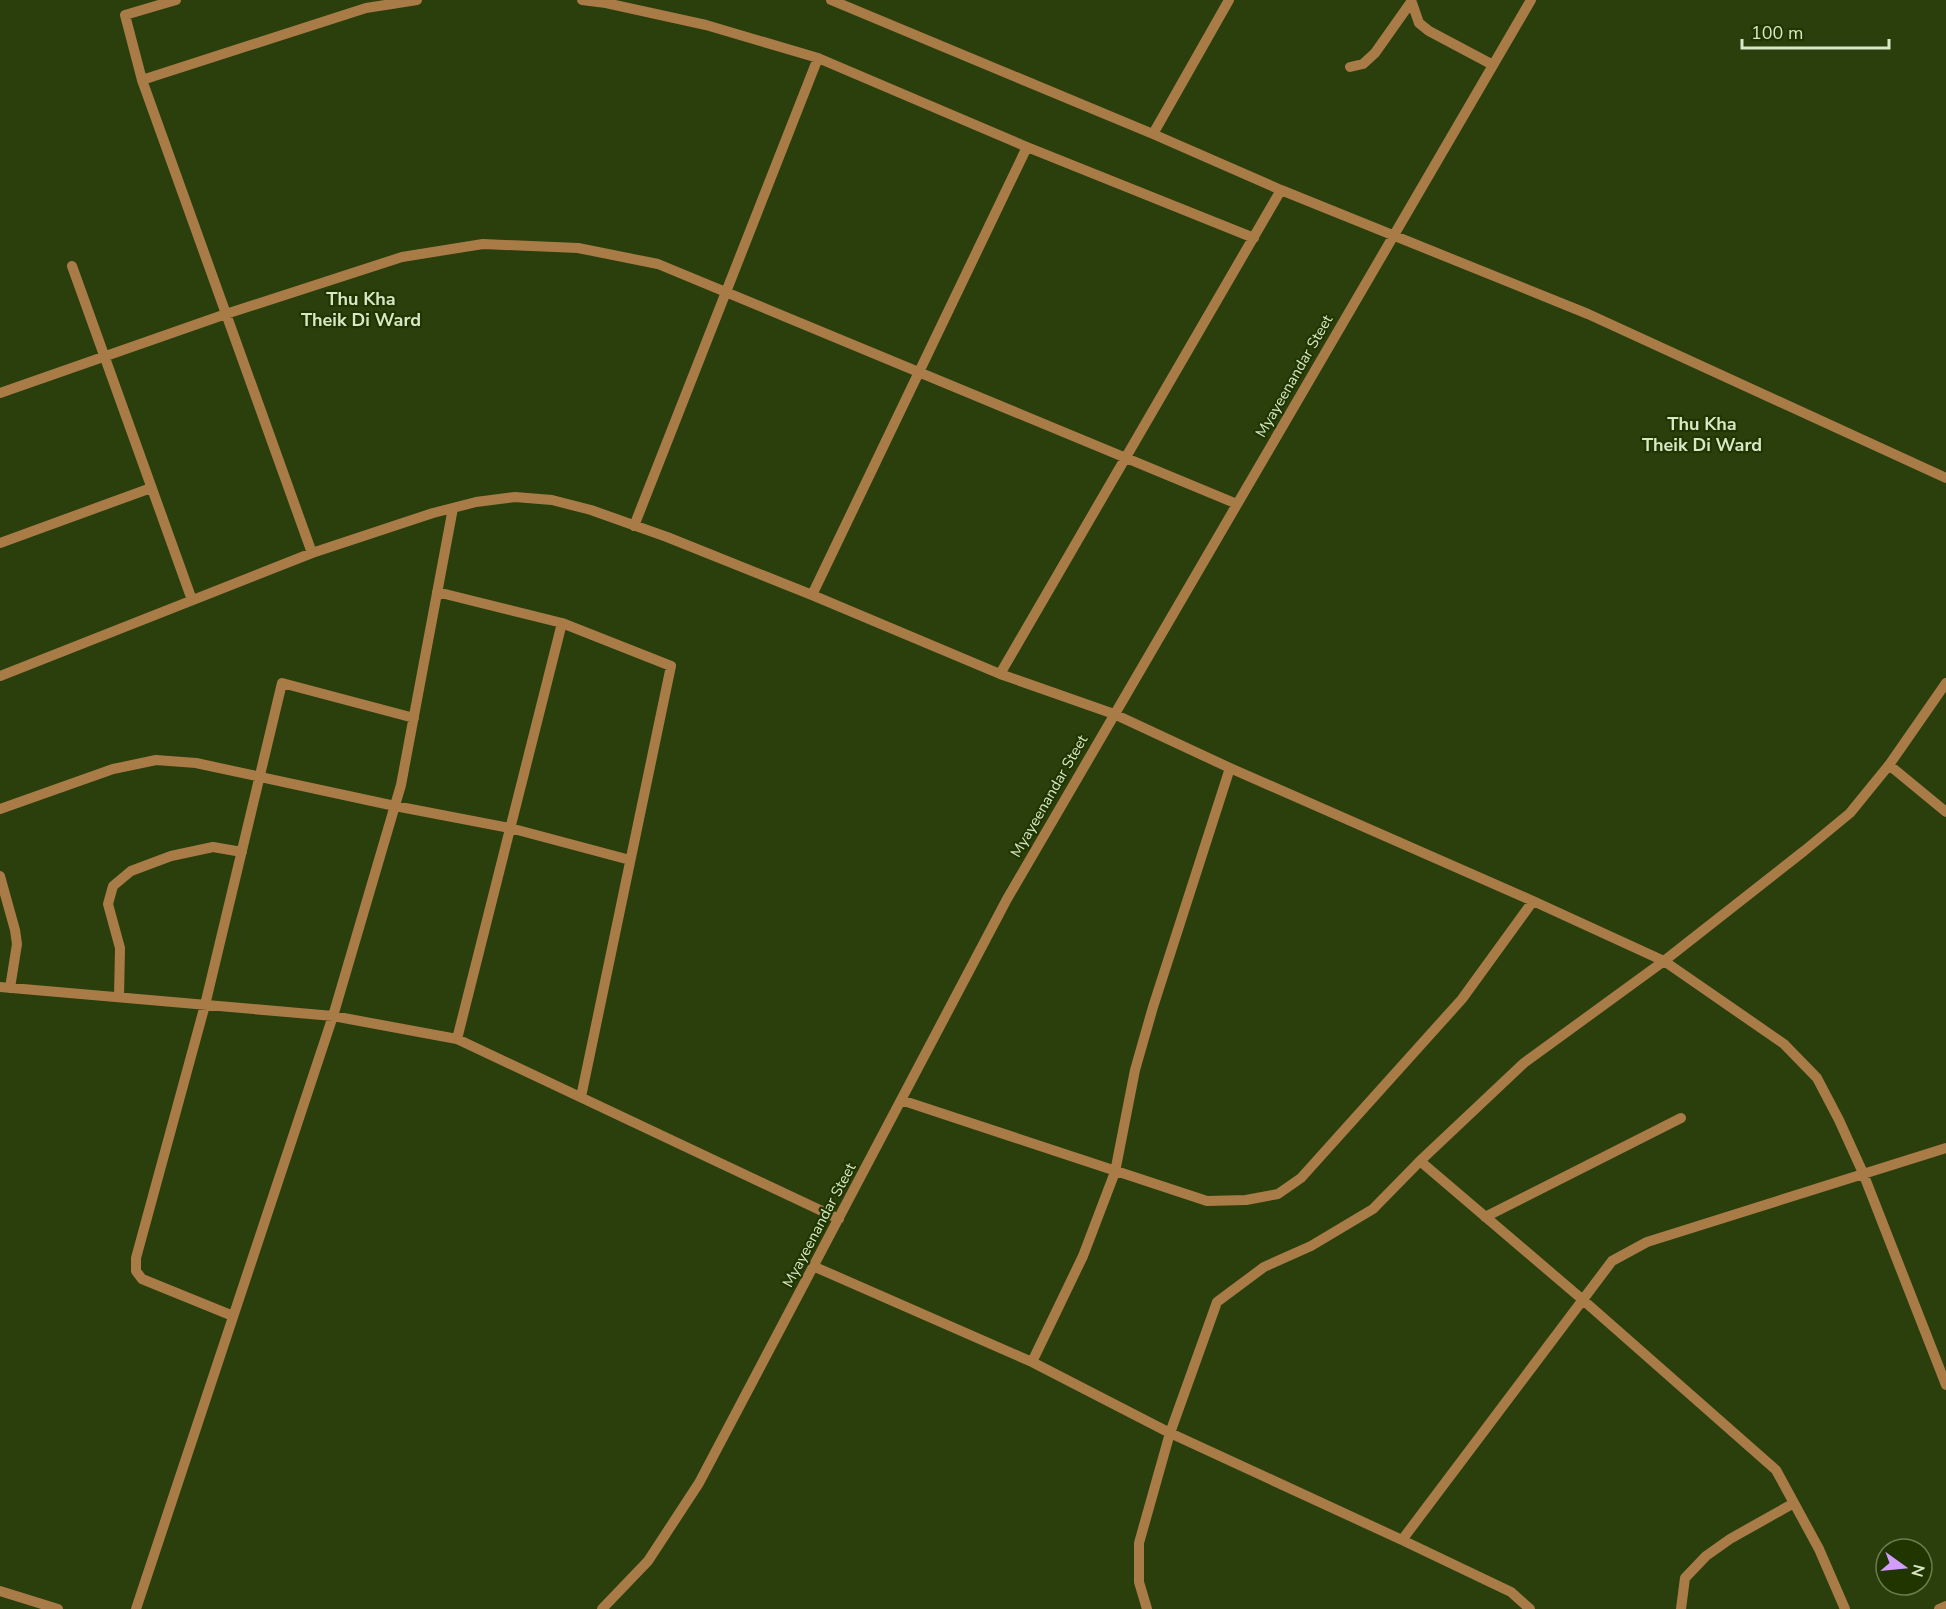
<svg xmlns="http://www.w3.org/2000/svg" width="1946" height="1609" font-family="'Nunito Sans',sans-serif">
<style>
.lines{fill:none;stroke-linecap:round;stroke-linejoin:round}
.minor{stroke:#a97c47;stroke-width:10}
.labels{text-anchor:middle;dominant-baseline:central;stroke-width:4.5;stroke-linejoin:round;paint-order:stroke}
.street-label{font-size:15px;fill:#d7e8c6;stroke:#213501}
.quarter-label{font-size:18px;font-weight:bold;fill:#d7e8c6;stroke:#213501}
</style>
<rect width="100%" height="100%" fill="#2b3f0d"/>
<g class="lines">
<path class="minor" d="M176,0L125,15L142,80L312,553
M582,0L606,3L706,25L818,58L1027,147L1254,238
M831,0L1153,134L1281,190L1588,314L1946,478
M1411,0L1419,23L1429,31L1493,65
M1350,67L1363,64L1375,53L1411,2
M142,80L366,8L417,0
M1153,134L1229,0
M72,266L192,600
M0,393L226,314L402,257L483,244L578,248L658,264L1237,504
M634,526L818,58
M0,543L151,488
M437,592L562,623L671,666L581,1097
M812,595L1027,147
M1000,674L1281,190
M0,676L312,553L433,513L476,502L515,497L552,500L591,510L667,537L812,595L1000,674L1114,714L1230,768L1533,901L1664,961L1784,1044L1817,1078L1839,1120L1863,1173L1946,1385
M1889,765L1946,812
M0,809L113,769L156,760L196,763L395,806L510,828L630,860
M0,876L15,930L17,944L10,988
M0,987L333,1016L457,1039L839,1219
M119,997L120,948L108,904L113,886L131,871L171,856L213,847L242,852
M457,1039L562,623
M901,1100L1207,1201L1246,1200L1278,1194L1301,1178L1462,999L1533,901
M1420,1161L1583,1300L1776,1470L1819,1549L1845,1609
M1485,1217L1681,1118
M815,1267L1032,1362L1170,1433L1402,1540L1511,1592L1530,1609
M233,1316L142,1279L136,1271V1258L205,1005L282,683L414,718
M1032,1362L1083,1256L1115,1172L1135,1070L1153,1007L1230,768
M1402,1540L1612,1261L1647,1242L1946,1148
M0,1591L58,1609
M136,1609L333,1016L401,785L453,508
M602,1609L648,1561L699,1483L1007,899L1531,0
M1147,1609L1139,1582V1543L1170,1433L1217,1302L1264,1267L1311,1246L1373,1209L1420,1161L1524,1063L1664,961L1804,851L1850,813L1889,765L1946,683
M1681,1609L1685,1578L1706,1556L1730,1539L1794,1503
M1939,1609L1946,1606"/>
</g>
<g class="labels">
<g class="street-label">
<text transform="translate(1294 376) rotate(-60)">Myayeenandar Steet</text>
<text transform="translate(1049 796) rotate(-60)">Myayeenandar Steet</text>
<text transform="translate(819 1225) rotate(-62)">Myayeenandar Steet</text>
</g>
<g class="quarter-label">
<text x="361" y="299">Thu Kha<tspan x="361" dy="21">Theik Di Ward</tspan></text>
<text x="1702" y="424">Thu Kha<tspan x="1702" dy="21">Theik Di Ward</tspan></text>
</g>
</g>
<g transform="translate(1904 1567) rotate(105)"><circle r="28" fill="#213501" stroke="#6a7d50" stroke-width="1.5"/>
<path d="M0-4.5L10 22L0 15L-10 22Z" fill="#d29dfd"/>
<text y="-9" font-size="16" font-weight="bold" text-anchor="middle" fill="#d7e8c6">N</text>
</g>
<path d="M1742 39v9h147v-9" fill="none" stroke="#d7e8c6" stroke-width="3"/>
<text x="1751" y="39" font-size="18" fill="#d7e8c6" stroke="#213501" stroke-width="4.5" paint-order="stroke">100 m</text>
</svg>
